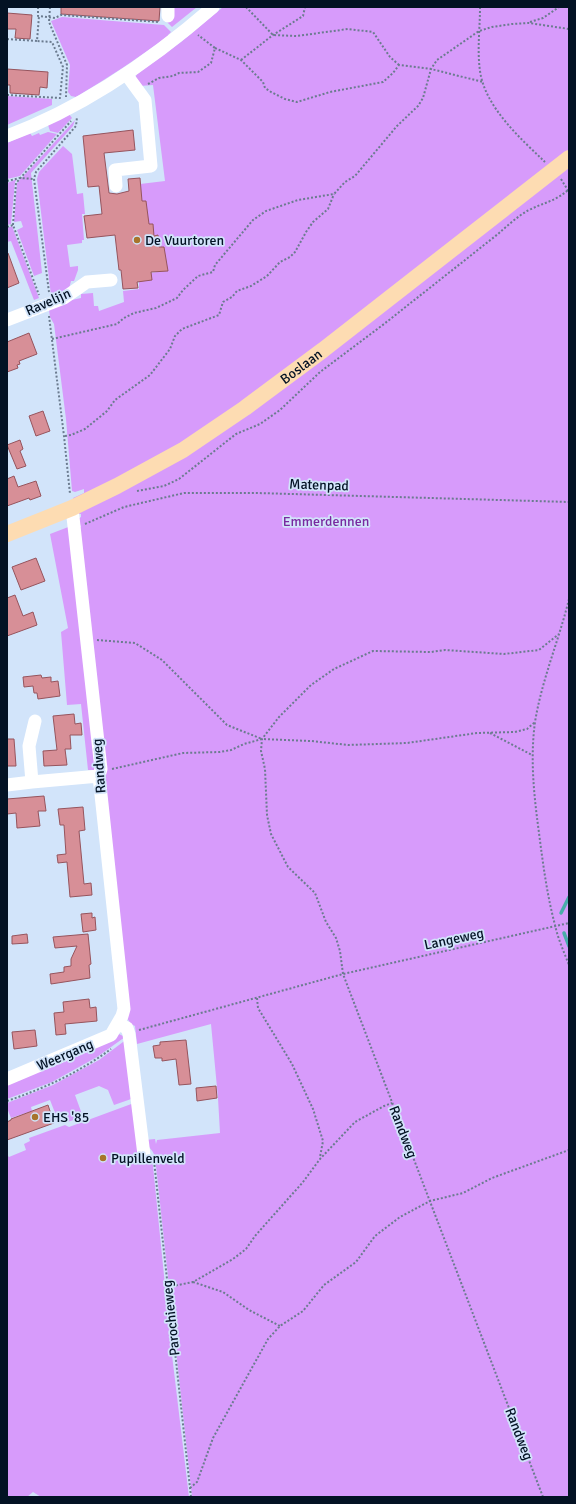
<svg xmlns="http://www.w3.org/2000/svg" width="576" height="1504" font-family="Signika,sans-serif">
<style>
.green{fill:#d79bfb}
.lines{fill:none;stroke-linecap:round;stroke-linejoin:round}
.stream{stroke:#48adaa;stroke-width:3.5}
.building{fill:#d78f97;stroke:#96545d}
.path{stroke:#6b7b8f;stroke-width:2;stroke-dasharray:2 2;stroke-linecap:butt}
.minor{stroke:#fff;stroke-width:13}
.major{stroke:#fddcb2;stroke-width:16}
.poi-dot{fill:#a7742b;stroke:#d2e4fa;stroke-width:1.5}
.labels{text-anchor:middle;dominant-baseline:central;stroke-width:3.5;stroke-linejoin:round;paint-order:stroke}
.poi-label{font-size:14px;fill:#031224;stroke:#d2e4fa;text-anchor:start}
.street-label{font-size:14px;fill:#031224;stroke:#d2e4fa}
.park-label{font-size:14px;fill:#7929a0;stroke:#d2e4fa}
</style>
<rect width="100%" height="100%" fill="#d2e4fa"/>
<path class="green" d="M173,7H197L172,27L167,22Z
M223,7H569V1497H192L155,1157C153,1149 146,1146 145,1140L155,1139L156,1144L157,1140L220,1133L218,1098L211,1024L137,1044L135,1026L131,1024L127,1018L78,528L81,527L78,519L81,517V514H79L73,498L84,493V489L75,492L72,491L66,419L54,324L50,317L49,310L67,301L81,298V294L93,293L94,306H98L99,311L124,302L123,291L139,289V281L150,273L164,271L157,249L156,235H153L144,226L140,184L165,181L153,85L140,86L135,78L137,74L181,42Z
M62,17L164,25L171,32L168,35V36C138,58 108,78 76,97L71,96L68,92L70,65L51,21Z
M7,96L52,99V105L7,125Z
M69,114L72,118L58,133L50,131L48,125Z
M75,120L73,126L31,173L42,273L34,276L17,230L23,227L21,221L14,222L17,183Z
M48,132L57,134L20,176L7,179V143L30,133L32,136L39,133L40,135Z
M63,146L72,154L77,194L83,193L85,214H82L84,240H82V243L67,245L70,267L78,266V270L74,281H71L69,289L53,296L51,295L37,179L39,172Z
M17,179L15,182L11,224L7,225V183Z
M12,226L39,298L34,300L11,241L7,242V228Z
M71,526L96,770H88L81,704L67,705L61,632L68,628L50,534Z
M119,1034L125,1037L97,1057L52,1082L7,1099V1085Z
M127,1039L134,1098L114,1105L108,1090L99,1086L75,1095L83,1117L64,1123V1122L59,1123L50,1100L31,1107L32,1111L11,1118L7,1108V1103L53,1085L99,1060Z
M134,1103L140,1156L151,1155L153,1166L172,1355L189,1497H41L33,1492L27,1497H7V1155L9,1157L26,1150L24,1144L30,1141L29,1138L65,1125L69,1127Z"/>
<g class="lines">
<path class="stream" d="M561,913L569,897
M564,933L569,946"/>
</g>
<path class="building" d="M61,7H160L159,21L61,14Z
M7,13L32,15L30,39L15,38L16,29H7Z
M7,69L48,72L47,88L40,87L39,95L10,93V85H7Z
M133,130L135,150L104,153L109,193L117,194L129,191L128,179L140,178L142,201H146L149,224H153L154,236L158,235L159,247H164L168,271L151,272L152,280L137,282L138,288L123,289L121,270H119L115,235L87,238L84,216L102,214L99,186L88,187L83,136Z
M7,253H8L19,283L7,288Z
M29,333L37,354L19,361L20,364L17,365L18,368L7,372V342Z
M43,411L50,431L36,436L29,416Z
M20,440L23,449L20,451L26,466L17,469L7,445Z
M14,476L18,487L36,481L41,496L30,500L29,498L7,506V479Z
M36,558L45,581L21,590L12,567Z
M15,595L23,616L33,612L37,625L7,636V598Z
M41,675L42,678L51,677V682L58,681L60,696L38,699L37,693H34L33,686L24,687L23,677Z
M74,714L75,724L81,723L82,735H70L71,749H65L67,765L44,766L43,751L57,750L53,716Z
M7,739H14L16,766H7Z
M44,796L46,811H38L40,826L17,828L16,813L7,814V799Z
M83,807L85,830L79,831L84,884L91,883L92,895L70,897L67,862L58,863L57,855L66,854L64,825H60L58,809Z
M92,913V918L95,917L96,930L83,932L81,914Z
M27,934L28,943L12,944V936Z
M88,934L91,964L89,965L90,978L51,984L50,974L64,972V967L71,966V959L77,946L55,948L53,937Z
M89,999L90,1008L96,1007L97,1021L65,1024L66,1034L56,1035L54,1013L64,1012L63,1002Z
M35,1030L37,1046L14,1049L12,1032Z
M186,1040L191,1084L179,1085L176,1059L162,1061V1058H155L153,1046L160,1045V1042Z
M216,1086L217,1098L197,1101L196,1088Z
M48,1105L54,1123L7,1140V1122L11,1120V1119Z"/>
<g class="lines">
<path class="path" d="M38,7V16L55,18L61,15L159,22
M50,7L49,22L67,65L66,97
M246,7L273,35L297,36L348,29L373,32L390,57L399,65
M480,7C480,28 477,50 480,71C485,107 520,138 545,162
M530,22L543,18L559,7
M7,39L37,41L39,16
M215,48L241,60L263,82L265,88L271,92L285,99L297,102L330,92L383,82L393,73L399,65L431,69L483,82
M241,60L273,35L303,16L305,7
M148,84L159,78L173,76L179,73L198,72L211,63L215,48L198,35
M7,95L60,98L63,67L52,42L37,41
M561,179L569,192
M7,181L20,178L34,179
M13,225L16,183L71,121
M7,227L13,225L39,295
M49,292L34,179L36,172L76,126L77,117
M49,316L64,436L70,494
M52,339L117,324L124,318L134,313L156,308L177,298L183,290L198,276L213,272L215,265L253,220L266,211L298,200L334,194L345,182L355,176L397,126L418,106L423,98L431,69L437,60L479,31L492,27L512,24L529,23L569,29
M65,436L71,435L85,429L107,411L115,400L150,375L170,349L175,336L182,329L219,315L223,302L232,297L237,291L251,286L267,276L280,262L290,257L295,252L306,232L313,222L328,209L334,194
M137,491L164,486L179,479L236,434L260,424L280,410L320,372L384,324L498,234C507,226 517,217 527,211C542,203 557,201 569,189
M85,524L124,507L184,493H257L569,502
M569,599C559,640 542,679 535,722C530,759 534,796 539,833C543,864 547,895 555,925C558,939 564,952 569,965
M97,640L135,643L162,660L227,725L262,739
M490,733L532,755
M112,769L183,753L220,752L231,750L244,744L262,739L311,741L348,745L407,743L477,733L515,732L527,729L535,722
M257,998L258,1008L292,1064L313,1109L323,1141L320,1157
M139,1030L343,974L569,923
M7,1101C45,1088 78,1073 111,1049
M154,1161L191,1497
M193,1282L223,1292L249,1310L280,1326
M168,1287L193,1282L233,1259L246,1249L255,1236L303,1182L320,1159L355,1122L384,1106L392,1103
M190,1488L197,1482L213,1438L268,1339L280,1326L303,1311L324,1285L356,1262L375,1236L400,1217L430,1201L463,1193L492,1178L569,1150
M543,1497L343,974L340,951L336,938L326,922L315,893L288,867L271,834L267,815L265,769L261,751L262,739L279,717L311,685L334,669L373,651L431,652L445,650L504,654L539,650L559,634"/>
<path class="minor" d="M168,16V7
M7,136C83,108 152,60 213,7
M116,186L115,170L151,166L145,100L126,74
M7,320L64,298L87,282L111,280
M35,721L29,746L32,782L99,776
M7,785L32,782
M118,1024L127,1028L129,1034L144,1155
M7,1079L111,1035L122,1016L124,1009L99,776L101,769L72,508"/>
<path class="major" id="s1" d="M7,534L72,508L117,486L183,450L245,408L323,350L569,158"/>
</g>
<g class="poi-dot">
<circle cx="137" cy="240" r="4"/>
<circle cx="35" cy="1117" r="4"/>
<circle cx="103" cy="1158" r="4"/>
</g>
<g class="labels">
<g class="poi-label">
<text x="145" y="240">De Vuurtoren</text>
<text x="43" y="1117">EHS '85</text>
<text x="111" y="1158">Pupillenveld</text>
</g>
<g class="street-label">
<text transform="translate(48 302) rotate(-24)">Ravelijn</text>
<text stroke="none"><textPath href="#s1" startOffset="340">Boslaan</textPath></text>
<text transform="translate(319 485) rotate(2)">Matenpad</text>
<text transform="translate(99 766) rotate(-94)">Randweg</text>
<text transform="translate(454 939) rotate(-12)">Langeweg</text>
<text transform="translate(65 1055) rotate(-23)">Weergang</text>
<text transform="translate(403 1132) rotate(69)">Randweg</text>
<text transform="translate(171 1318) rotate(-96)">Parochieweg</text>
<text transform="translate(519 1434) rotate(69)">Randweg</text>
</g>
<g class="park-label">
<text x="326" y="521">Emmerdennen</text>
</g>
</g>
<rect width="576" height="1504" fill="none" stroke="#031224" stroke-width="16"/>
</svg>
